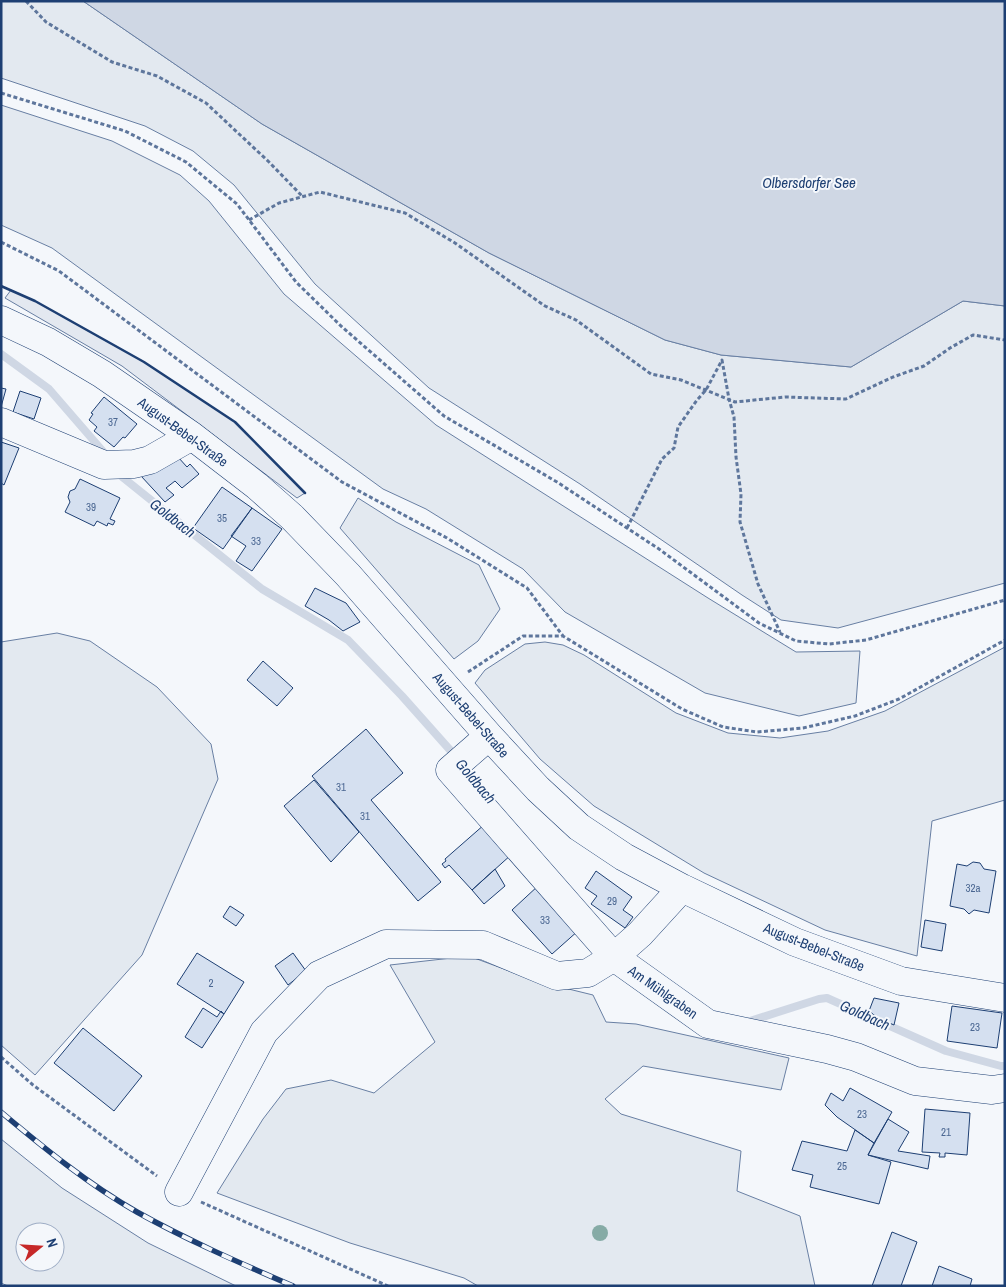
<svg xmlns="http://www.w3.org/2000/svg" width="1006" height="1287" font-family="'Archivo Narrow',sans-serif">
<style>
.green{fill:#e3e9f0;stroke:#687fa3;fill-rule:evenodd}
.parking{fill:#e3e8f0;stroke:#687fa3}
.water{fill:#cfd7e4;stroke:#687fa3}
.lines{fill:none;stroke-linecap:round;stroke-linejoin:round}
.stream{stroke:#cfd7e4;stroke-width:8}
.building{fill:#d5e0f0;stroke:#1d3f73}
.minor-casing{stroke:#1d3f73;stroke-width:29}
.path{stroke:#5e769c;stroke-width:3;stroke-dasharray:4 2.5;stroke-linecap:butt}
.minor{stroke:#f4f7fb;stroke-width:28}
.rail-casing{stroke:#1d3f73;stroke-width:5.5}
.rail{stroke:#f4f7fb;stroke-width:4;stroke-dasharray:11;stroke-linecap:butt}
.wall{stroke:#1d3f73;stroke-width:2.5}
.tree{fill:#86aba6}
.labels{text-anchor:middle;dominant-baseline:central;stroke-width:4;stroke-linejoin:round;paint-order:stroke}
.number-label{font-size:11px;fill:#4b6792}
.street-label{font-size:14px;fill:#1d3f73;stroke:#f4f7fb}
.water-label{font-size:15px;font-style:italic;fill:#1d3f73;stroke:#f4f7fb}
</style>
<rect width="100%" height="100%" fill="#f4f7fb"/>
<path class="green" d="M1,1H83L262,124L489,253L665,340L721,355L851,367L963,301L1005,306V583L838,628L781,620L742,595L580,484L429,388L315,284L234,185L193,151L145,126L1,78Z
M1,105L112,141L180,175L209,201L284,294L436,425L708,598L796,652L860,651L856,703L799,716L705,693L565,612L523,569L426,509L383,489L52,248L1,225Z
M358,498L396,522L479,565L500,609L478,641L454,659L340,528Z
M57,633L90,641L157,687L211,744L218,779L142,955L35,1075L1,1045V642Z
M545,642L563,645L584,655L676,713L728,733L780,738L828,731L885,711L1005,647V800L932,821L917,956L825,930L704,873L594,806L540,759L475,683L485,670L525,644Z
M469,956L536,981L593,995L606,1022L636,1024L789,1058L781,1090L643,1066L605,1099L621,1114L741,1151L737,1191L800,1216L815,1286H478L464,1278L350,1243L217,1193L263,1119L286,1089L331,1080L374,1093L435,1042L390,965Z
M1,1139L62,1188L148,1243L236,1286H8L1,1283ZM25,1232H55V1262H25Z"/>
<path class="parking" d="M11,290L35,301L144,362L235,422L305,493L297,498L122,366L5,298Z"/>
<path class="water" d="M83,1H1005V306L963,301L851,367L721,355L665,340L489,253L262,124Z"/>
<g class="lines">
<path class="stream" d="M1,354L49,389L107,456
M116,472L262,589L348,640L402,696L458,759
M747,1022L819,999L827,998L946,1051L1001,1066H1005"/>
</g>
<path class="building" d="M1,388L6,389L1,407Z
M20,391L41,398L34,419L13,412Z
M104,397L137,424L125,438L123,437L114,447L94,431L97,427L89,420L93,414L91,413Z
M1,442L19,448L4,485L1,483Z
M178,457L187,467L190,464L199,474L182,488L175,481L166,488L174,495L165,502L141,476Z
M80,479L120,498L110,519L115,521L113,525L108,523L107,526L97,521L94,526L65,512L70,502L68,497L70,491L75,489Z
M222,487L252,508L223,549L193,528Z
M252,508L282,529L252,571L236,561L246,546L231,536Z
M315,588L346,603L360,622L343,631L329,620L305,606Z
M263,661L293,688L277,706L247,680Z
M366,729L403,773L371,800L441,882L418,901L312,776Z
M314,780L359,832L331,862L284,806Z
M485,824L512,854L472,890L449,865L445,868L442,864L446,861L445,859Z
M973,862L980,863L984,869L996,871L989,913L974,910L969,914L964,909L950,906L957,864L967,866Z
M495,869L505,886L484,904L472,890Z
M596,871L632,897L623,910L633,917L625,928L591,904L597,896L585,888Z
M539,885L579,930L552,954L512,910Z
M230,906L244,915L236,926L223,917Z
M925,920L946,924L942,951L921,947Z
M197,953L244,982L224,1014L177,984Z
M293,953L306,971L288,985L275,966Z
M874,998L899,1003L894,1025L878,1018L869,1011Z
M952,1006L1002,1013L997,1048L947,1041Z
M203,1008L217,1017L221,1011L224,1014L202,1048L185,1037Z
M83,1028L142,1076L114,1111L54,1063Z
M850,1088L892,1112L874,1143L837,1117L825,1105L831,1093L843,1101Z
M925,1109L970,1113L967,1155L945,1153V1157H939L940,1153L922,1152Z
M888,1119L909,1132L898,1151L930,1156L928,1169L868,1155Z
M855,1130L874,1143L868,1155L891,1162L879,1204L810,1187L813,1175L792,1170L802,1141L847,1151Z
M892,1232L917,1242L901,1286H872Z
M939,1266L972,1279L970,1286H932Z"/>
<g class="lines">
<g class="minor-casing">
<path id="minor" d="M1,320L48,342L102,374L192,436L257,486L292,517L348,575L489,736L538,789L579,827L624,857L682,888L795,942L901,981L1005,998
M1,422L104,465L134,464L150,460L192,436
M489,736L450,770L614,957L708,1024L827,1049L856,1057L915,1081L992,1090L1005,1088
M179,1192L264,1032L319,975L386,944L483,945L557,976L588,973L614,957L640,934L682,888"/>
</g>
<path class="path" d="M26,1L46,22L112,62L157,76L206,103L269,162L303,197
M1,93L125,131L186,162L237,204L296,282L341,326L444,416L557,482L627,528L659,549L759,623L796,641L829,644L866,640L1005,600
M249,220L279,203L320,192L405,213L455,243L545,306L576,320L651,374L681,380L735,402L785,397L846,399L893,377L924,366L950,348L973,335L1005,340
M1,242L59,271L342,482L447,538L527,588L563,636
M627,528L662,459L674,448L678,427L697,400L706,390L722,360L729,399L734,417L736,457L741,494L740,522L758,584L780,632
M468,672L523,636H563L682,709L723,727L757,732L803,728L855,716L899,699L1005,640
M1,1057L33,1085L157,1176
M201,1202L388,1286"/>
<use href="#minor" class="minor"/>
<g class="rail-casing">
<path id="rail" d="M1,1112C44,1148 88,1184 137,1212C187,1240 240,1263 293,1286"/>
</g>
<use href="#rail" class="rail"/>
<path class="wall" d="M1,286L35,301L144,362L235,422L305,493"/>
</g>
<circle class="tree" cx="600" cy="1233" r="8"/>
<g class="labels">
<g class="number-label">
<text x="113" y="422">37</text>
<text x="91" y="507">39</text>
<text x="222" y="518">35</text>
<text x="256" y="541">33</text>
<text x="341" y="787">31</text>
<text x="365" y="816">31</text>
<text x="973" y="888">32a</text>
<text x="612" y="901">29</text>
<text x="545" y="920">33</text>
<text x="211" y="983">2</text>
<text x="975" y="1027">23</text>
<text x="862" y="1114">23</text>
<text x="946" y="1132">21</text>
<text x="842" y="1166">25</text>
</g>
<g class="street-label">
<text transform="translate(183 432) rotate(36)">August-Bebel-Straße</text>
<text transform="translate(471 715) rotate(49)">August-Bebel-Straße</text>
<text transform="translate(814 947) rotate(22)">August-Bebel-Straße</text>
<text transform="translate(663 992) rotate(35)">Am Mühlgraben</text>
</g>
<g class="water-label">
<text x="809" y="182">Olbersdorfer See</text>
<text transform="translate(173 518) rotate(38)">Goldbach</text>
<text transform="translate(476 781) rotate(50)">Goldbach</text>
<text transform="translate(865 1015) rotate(24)">Goldbach</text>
</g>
</g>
<rect width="1006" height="1287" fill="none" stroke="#1d3f73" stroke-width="5"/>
<g transform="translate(40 1247) rotate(72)"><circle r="24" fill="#f4f7fb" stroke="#9eadc5"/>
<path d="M0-4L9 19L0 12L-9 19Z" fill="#c62828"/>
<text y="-8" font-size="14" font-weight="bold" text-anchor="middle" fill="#1d3f73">N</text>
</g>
</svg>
